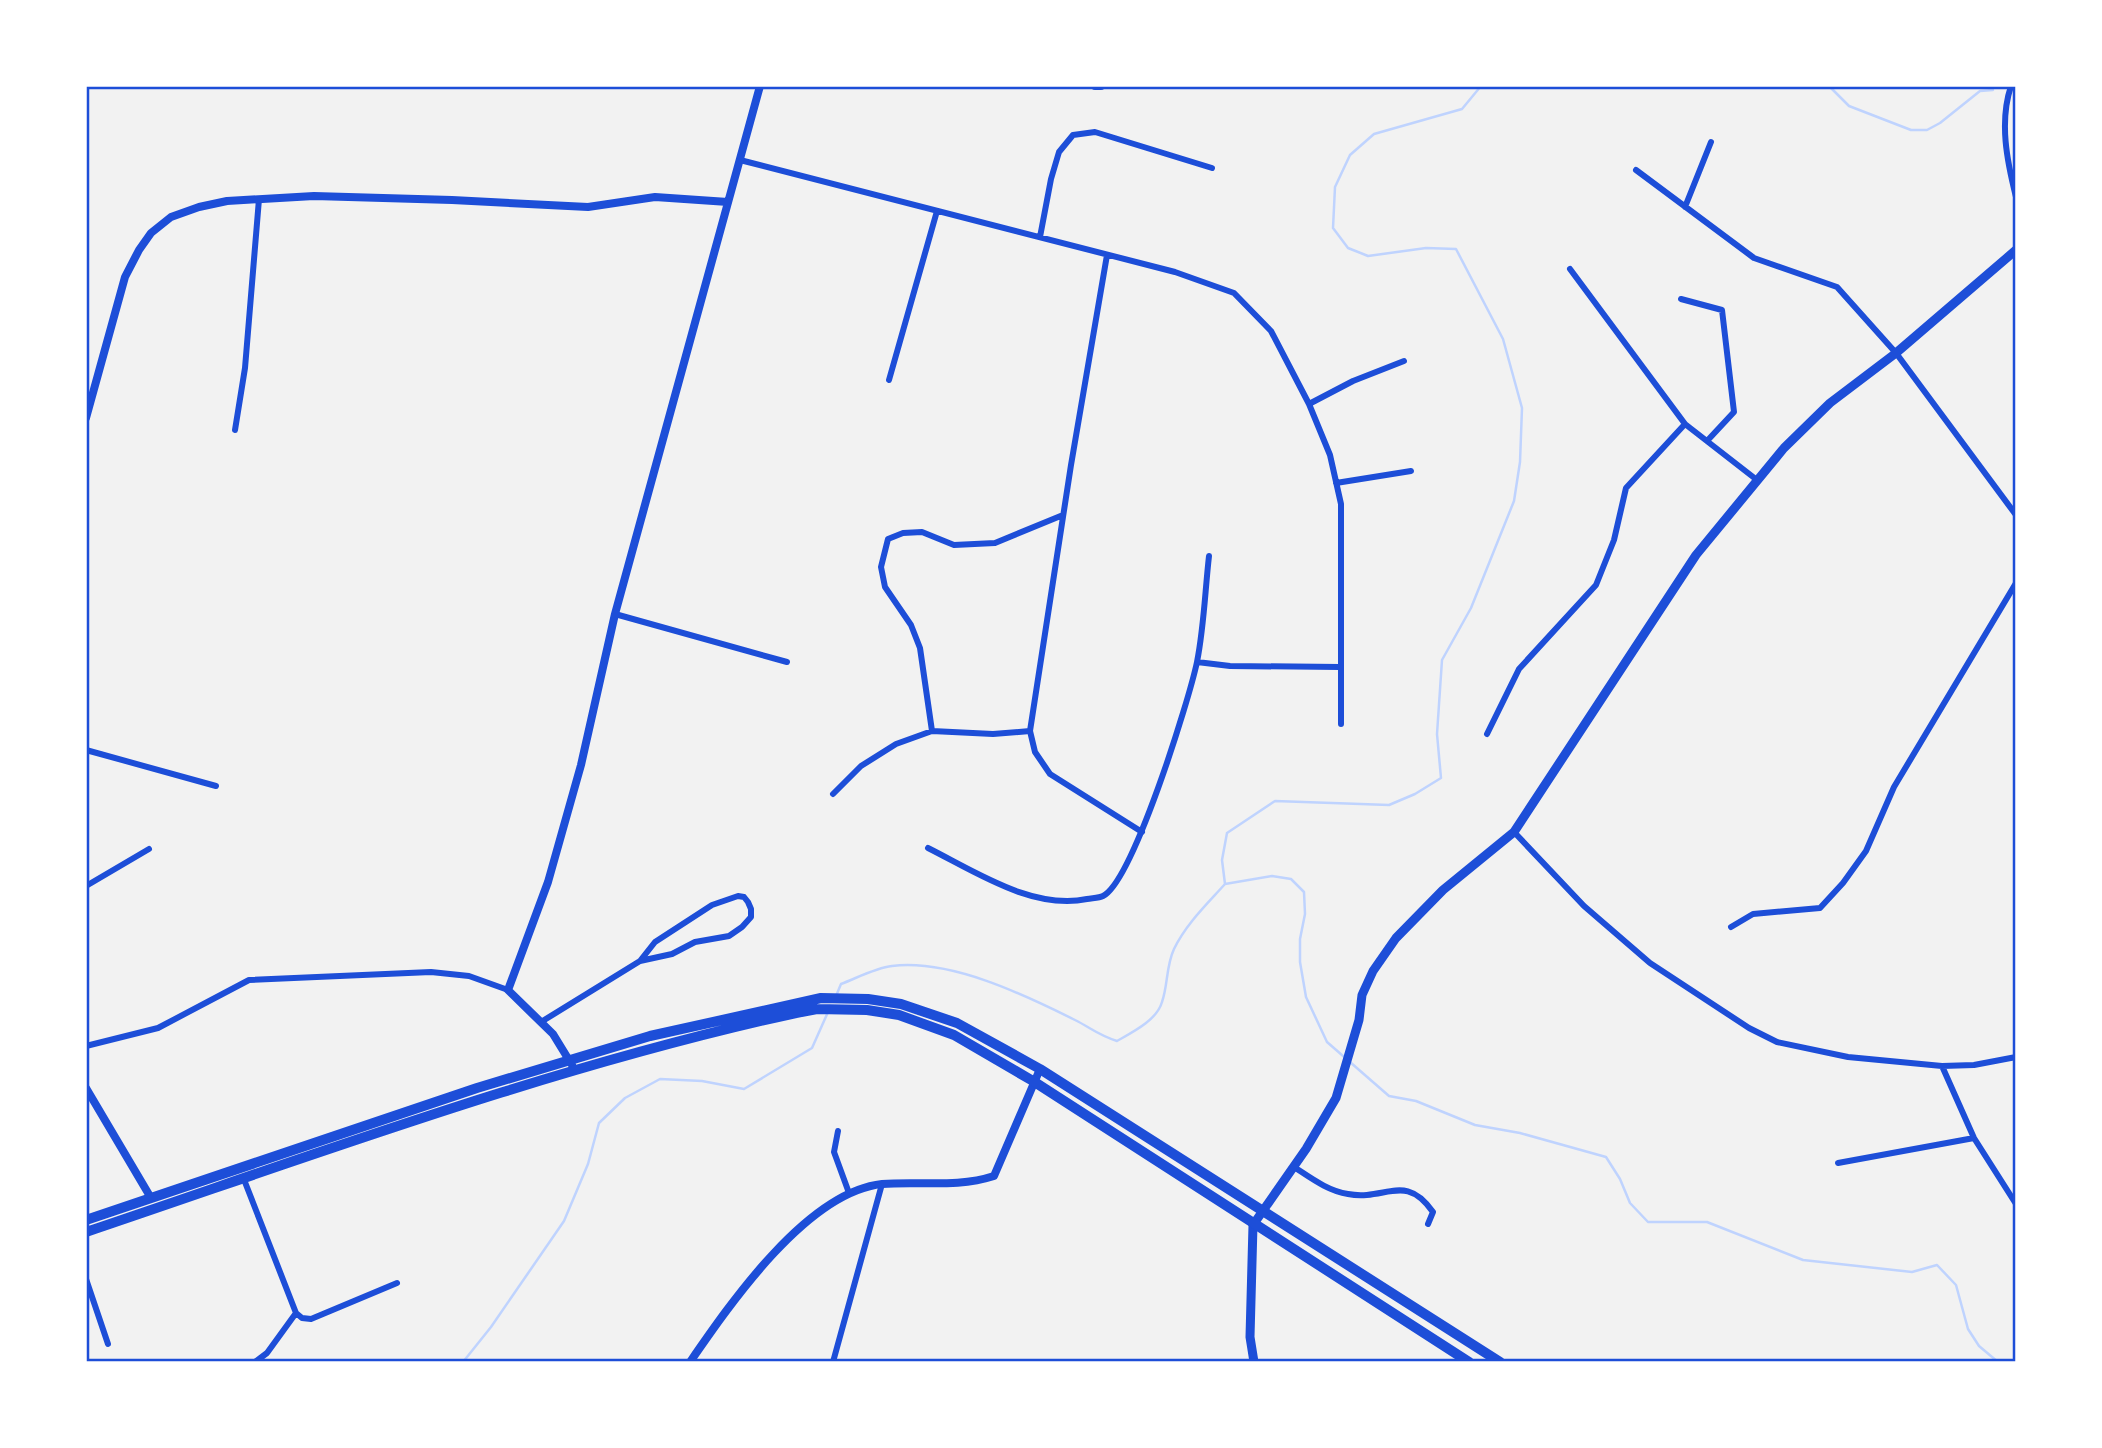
<svg xmlns="http://www.w3.org/2000/svg" width="2102" height="1448" font-family="Raleway,sans-serif">
<style>
.lines{fill:none;stroke-linecap:round;stroke-linejoin:round}
.stream{stroke:#bfd3fe;stroke-width:2.5}
.minor{stroke:#1d4ed8;stroke-width:6}
.tertiary{stroke:#1d4ed8;stroke-width:8}
.secondary{stroke:#1d4ed8;stroke-width:9}
.trunk{stroke:#1d4ed8;stroke-width:10}
.neatline{fill:none;stroke:#1d4ed8;stroke-width:2.5}
</style>
<rect width="100%" height="100%" fill="#f2f2f2"/>
<g class="lines">
<path class="stream" d="M1829,86L1849,106L1911,130H1927L1940,123L1980,91L1993,90
M1225,884L1272,876L1291,879L1304,892L1305,914L1300,939V962L1306,997L1327,1042L1389,1096L1416,1101L1475,1125L1520,1133L1606,1157L1620,1179L1630,1203L1648,1222H1707L1803,1260L1912,1272L1937,1265L1956,1285L1968,1329L1979,1346L1998,1362
M836,996L841,984C857,978 875,968 892,966C950,959 1023,994 1075,1020C1091,1028 1098,1035 1117,1041C1133,1032 1157,1020 1162,1002C1168,985 1166,966 1174,949C1186,924 1207,904 1225,884L1222,860L1227,833L1275,801L1389,805L1415,794L1441,778L1437,734L1442,660L1471,608L1514,501L1520,462L1522,408L1503,339L1456,249L1426,248L1368,256L1348,248L1333,228L1335,187L1350,155L1374,134L1462,109L1481,86
M463,1362L491,1327L564,1221L588,1164L599,1123L625,1098L660,1079L702,1081L744,1089L812,1048L828,1012"/>
<path class="minor" d="M2011,86C1999,122 2007,161 2016,197
M740,160L1175,272L1234,293L1271,331L1309,404L1330,455L1341,504V724
M1636,170L1754,258L1837,287L1896,353L2016,515
M1685,207L1711,142
M1040,237L1051,179L1059,152L1073,135L1095,132L1212,168
M1107,255L1071,465L1030,731L1035,752L1050,774L1142,832
M1570,269L1685,424L1757,480
M1681,299L1722,310L1734,412L1707,441
M889,380L937,211
M1309,404L1353,381L1404,361
M235,430L245,368L259,199
M1336,483L1411,471
M615,614L787,662
M1197,662L1230,666L1340,667
M932,731L920,648L911,625L885,587L881,567L888,539L903,533L922,532L954,545L995,543L1063,515
M1487,734L1519,669L1596,585L1614,540L1626,488L1685,424
M86,750L216,786
M833,794L861,766L896,744L932,731L993,734L1030,731
M1514,832L1584,906L1650,963L1749,1028L1777,1042L1848,1057L1942,1066L1974,1065L2016,1057
M928,848C976,872 1032,910 1087,899C1092,898 1099,898 1103,896C1133,881 1189,700 1197,662C1204,627 1205,591 1209,556
M86,886L149,849
M1731,927L1753,914L1820,908L1843,883L1866,851L1894,787L2016,583
M541,1022L640,961L655,942L712,905L738,896L744,897L748,902L751,909V917L742,927L729,936L695,942L672,954L640,961
M86,1046L158,1028L249,980L431,972L469,976L508,990
M1942,1066L1974,1138L2016,1204
M838,1131L834,1152L849,1193
M1838,1163L1974,1138
M1294,1167C1311,1178 1328,1191 1348,1194C1386,1201 1405,1172 1433,1212L1428,1224
M243,1177L296,1313L302,1318L311,1319L397,1283
M86,1279L108,1344
M255,1362L267,1353L296,1313
M833,1362L882,1184"/>
<path class="tertiary" d="M1095,86H1101
M86,418L125,277L139,250L151,233L171,217L199,207L227,201L314,196L452,200L588,207L655,197L728,202
M572,1065L553,1034L508,990L548,882L581,765L615,614L760,86
M86,1088L151,1198
M690,1362C730,1304 807,1192 882,1184C920,1181 957,1188 994,1176L1040,1069"/>
<path class="secondary" d="M1254,1362L1250,1337L1253,1225L1306,1149L1336,1098L1359,1020L1362,995L1373,971L1396,938L1443,890L1514,832L1696,555L1784,448L1830,403L1896,353L2016,250"/>
<path class="trunk" d="M86,1220L477,1088L650,1036L821,998L868,999L901,1004L957,1023L1040,1069L1500,1362
M86,1232C320,1153 554,1066 796,1013L817,1009L867,1010L899,1015L954,1035L1033,1081L1469,1362"/>
</g>
<rect width="2102" height="1448" fill="none" stroke="#ffffff" stroke-width="175"/>
<rect x="88" y="88" width="1926" height="1272" class="neatline"/>
</svg>
